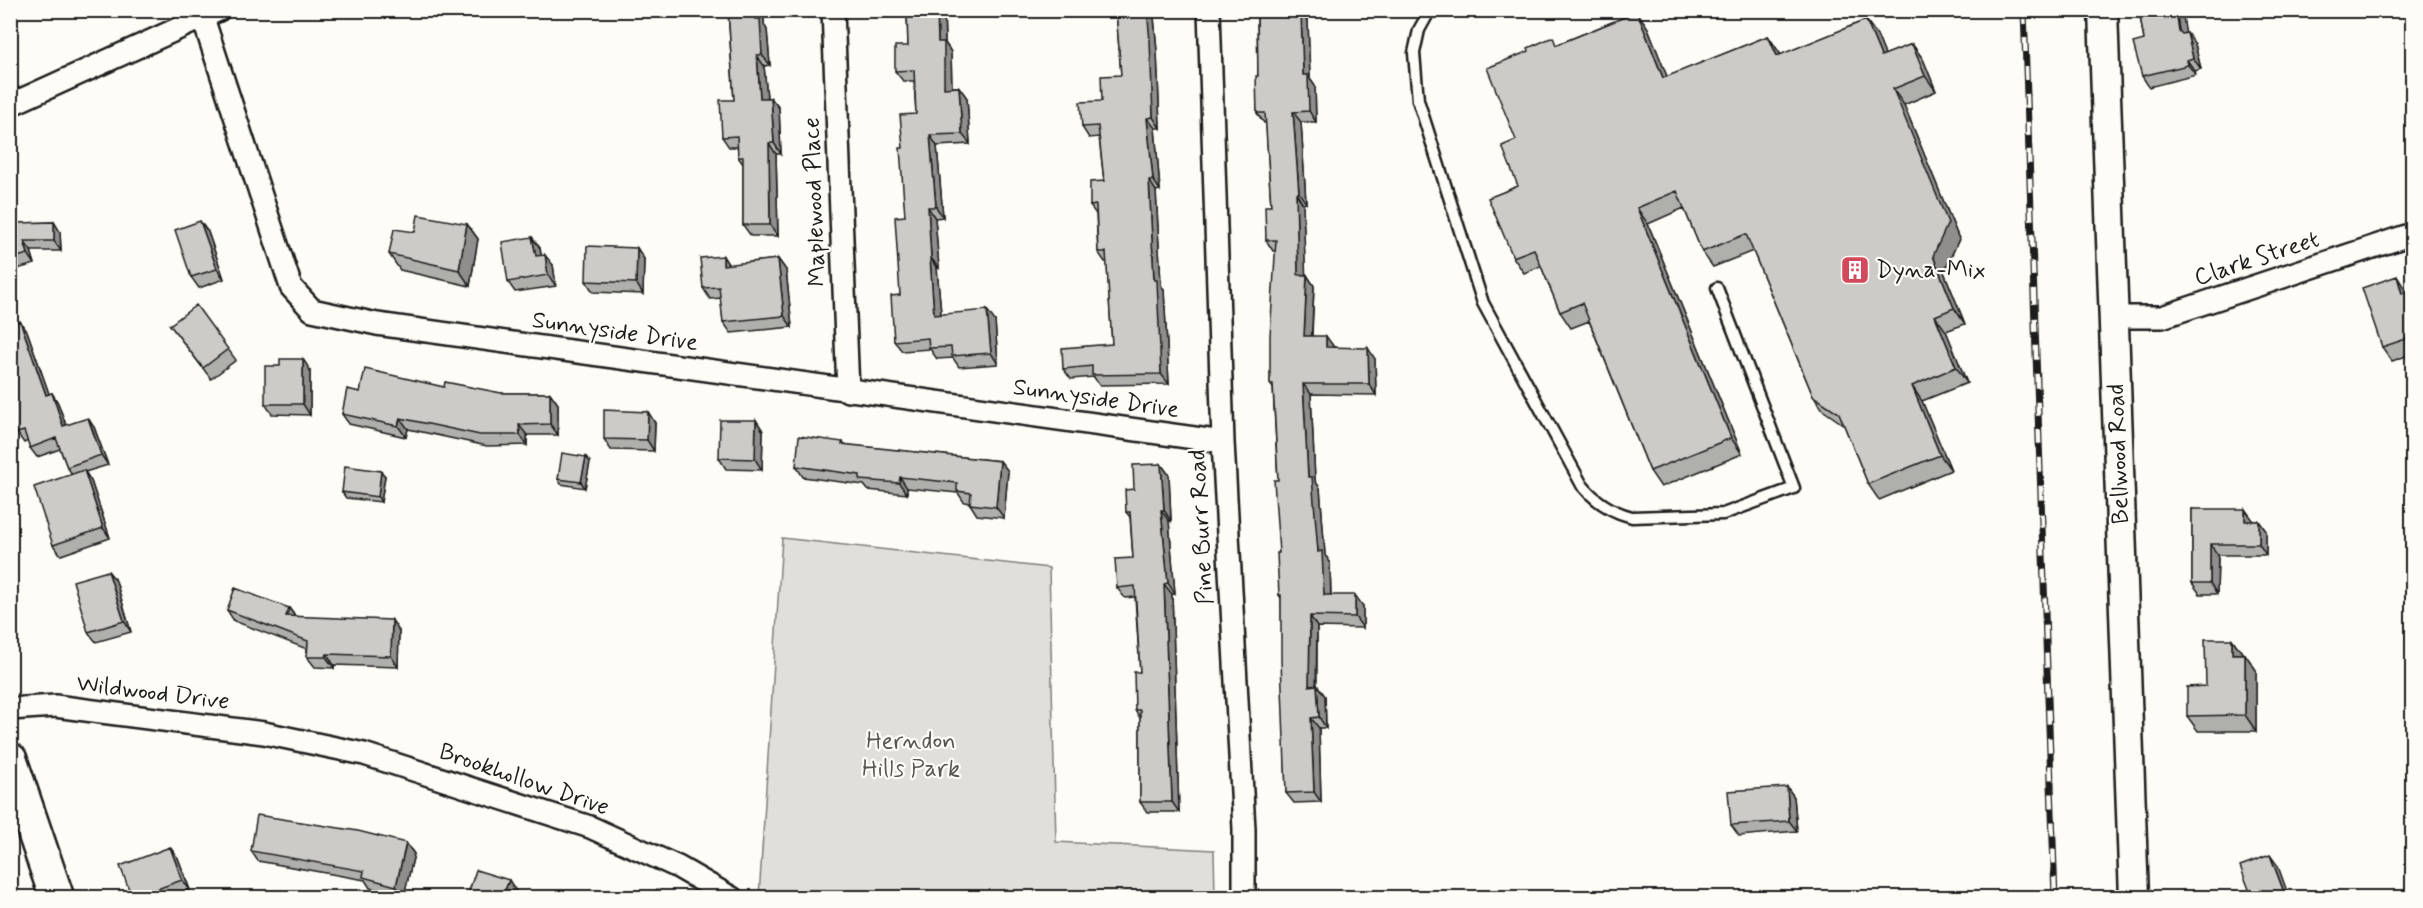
<svg xmlns="http://www.w3.org/2000/svg" width="2423" height="908" font-family="Mynerve,sans-serif">
<style>
.green{fill:#e0dfdb;stroke:#7e7e7c;stroke-width:1.5}
.lines{fill:none;stroke-linecap:round;stroke-linejoin:round}
.lane-casing{stroke:#1c1c1c;stroke-width:15}
.street-casing{stroke:#1c1c1c;stroke-width:26}
.secondary-casing{stroke:#1c1c1c;stroke-width:33}
.primary-casing{stroke:#1c1c1c;stroke-width:38}
.lane{stroke:#fdfcf7;stroke-width:10}
.street{stroke:#fdfcf7;stroke-width:21}
.secondary{stroke:#fdfcf7;stroke-width:28}
.primary{stroke:#fdfcf7;stroke-width:33}
.rail-casing{stroke:#1c1c1c;stroke-width:7}
.rail{stroke:#fdfcf7;stroke-width:4.5;stroke-dasharray:14;stroke-linecap:butt}
.wall{fill:#afafac;stroke:#1c1c1c;stroke-width:1.5}
.shaded-wall{fill:#8f8e8c;stroke:#1c1c1c;stroke-width:1.5}
.building{fill:#cccbc8;stroke:#1c1c1c;stroke-width:1.5}
.labels{text-anchor:middle;dominant-baseline:central;stroke-width:4.5;stroke-linejoin:round;paint-order:stroke}
.street-label{font-size:24px;fill:#1c1c1c;stroke:#fdfcf7}
.poi-label{font-size:24px;fill:#1c1c1c;stroke:#fdfcf7;text-anchor:start}
.park-label{font-size:24px;fill:#575655;stroke:#fdfcf7}
</style>
<rect width="100%" height="100%" fill="#fdfcf7"/>
<filter id="ink" filterUnits="userSpaceOnUse"><feTurbulence type="fractalNoise" baseFrequency=".0167" numOctaves="2"/><feDisplacementMap in="SourceGraphic" scale="12" xChannelSelector="R" yChannelSelector="G"/><feConvolveMatrix kernelMatrix="1 2 1 2 8 2 1 2 1" color-interpolation-filters="sRGB"/></filter>
<g filter="url(#ink)">
<path class="green" d="M782,538L1049,568L1056,842L1214,850L1215,897H759Z"/>
<g class="lines">
<g class="lane-casing">
<path id="lane" d="M1430,10L1419,30L1414,53L1418,100L1483,303L1582,485C1595,501 1612,512 1632,517L1723,514L1794,488L1717,288"/>
</g>
<g class="street-casing">
<path id="street" d="M833,10L848,391
M1209,10L1223,442L1244,829V898
M203,18L291,287L312,310L377,324L1223,442
M10,105L219,10
M2115,317H2162L2412,234
M10,709L55,706L264,733L364,754L590,827L678,867L732,898"/>
</g>
<g class="secondary-casing">
<path id="secondary" d="M2103,10L2134,898"/>
</g>
<g class="primary-casing">
<path id="primary" d="M10,760L57,898"/>
</g>
<use href="#lane" class="lane"/>
<use href="#street" class="street"/>
<use href="#secondary" class="secondary"/>
<use href="#primary" class="primary"/>
<g class="rail-casing">
<path id="rail" d="M2024,10L2055,898
M2405,10L2412,16"/>
</g>
<use href="#rail" class="rail"/>
</g>
<path class="wall" d="M728,10H764V24L767,30L770,65L764,66L767,98H771L779,108L781,154H776L778,236H751L743,225V164L738,157V147H729L722,137L734,100Z
M944,10L945,43L951,52L952,87H959L967,98L970,144L937,146L943,217L935,218L939,268H937L941,314L995,321L998,364L959,367L953,358L937,359L930,349L902,351L894,341L900,295L905,216L903,148L916,114L914,81H903L895,71L908,46L907,11Z
M1116,10H1151L1154,17L1157,52L1160,128H1155L1160,190L1156,191L1161,285L1164,290L1169,384L1099,385L1094,377L1071,379L1063,369L1112,344L1107,262H1105L1098,252L1096,214L1090,206L1104,181L1099,137L1089,138L1082,127L1121,75Z
M1257,10H1297V12H1301L1308,22L1310,79L1315,86L1316,122H1301L1306,203L1303,204L1305,275H1307L1314,286L1312,336L1334,347L1375,359L1376,395L1311,394L1315,481L1320,488L1325,555L1330,562L1331,595L1363,606V628L1317,627V685L1325,696L1326,728H1319L1321,802L1294,803L1286,793L1281,598L1279,595V553L1278,480L1273,388L1270,384L1276,251H1273L1266,240L1271,206L1266,123H1264L1257,113L1258,76Z
M2139,10H2182L2185,33L2195,44L2201,69L2195,71L2196,75L2149,87L2142,76L2144,40Z
M1637,12L1648,28L1667,77L1768,36L1781,55L1866,20L1877,35L1885,55L1912,44L1923,59L1936,91L1904,105L1959,239L1944,272L1965,324L1946,331L1967,383L1922,401L1951,470L1879,500L1868,484L1844,425L1824,411L1813,396L1753,251L1713,267L1702,252L1684,208L1648,224L1742,454L1661,487L1650,471L1589,321L1571,328L1560,312L1541,266L1524,273L1513,257L1518,186L1516,140L1558,44Z
M10,220L20,223L54,222L60,232L61,251H31L35,264L10,271Z
M467,224L478,239L470,286L400,270L389,254L415,232Z
M208,232L224,279L199,288L191,277Z
M532,237L540,248L541,255L553,265L556,286L515,292L508,282Z
M637,248L644,259L643,294L593,292L586,281Z
M723,256L728,265L778,259L786,270L792,327L731,333L723,322L721,298L710,299L703,288Z
M2412,290V354L2392,361L2382,347L2406,291L2407,292Z
M170,325L228,349L236,360L211,379Z
M27,331L49,394L52,393L58,403L66,425L94,427L108,465L85,472L91,481L110,538L61,555L53,545L72,474L67,467L60,449L37,457L30,448L28,441L24,443L17,433L15,406Z
M280,366L310,370V415L272,414L265,404Z
M444,387L501,393H550L558,404V435H527V445L487,446L408,429L406,437L349,424L342,414L360,392Z
M648,412L655,423L654,451L611,450L604,439Z
M756,420L763,431L762,470L726,469L719,458Z
M843,442L844,445L1000,461L1008,471L1004,518L977,515L970,504V503L964,502L958,493L907,488V494L868,490L864,485L803,477L796,466Z
M586,457L590,462L585,488L561,484L558,479Z
M1161,464L1169,475L1171,521H1169L1175,594H1172L1179,812H1147L1140,802V718L1135,710L1140,672L1135,597L1125,598L1117,588L1133,558L1130,517L1126,512L1134,489Z
M385,476L381,502L346,498L342,492Z
M2192,509L2253,520V521H2259L2266,531V555H2218L2217,594H2200L2192,583Z
M108,571L116,581L131,632L96,642L88,632Z
M289,608L295,616L399,631L398,667L334,665V668L315,667L307,657V649L234,621L227,610Z
M2232,639L2243,654H2245L2256,670V731H2198L2187,716L2206,686Z
M1787,787L1794,797L1797,831L1739,836L1731,825Z
M406,843L414,854L404,896L370,888L365,880L258,861L251,851Z
M178,858L190,890L171,897H132Z"/>
<path class="shaded-wall" d="M756,10H764V24L767,30L770,65L762,55L756,19Z
M937,10H944L945,43L951,52L952,99L944,88L938,42Z
M1147,10H1151L1154,17L1157,52L1160,128L1153,117Z
M2176,10H2182L2187,42L2179,31Z
M1301,12L1308,22L1310,79L1315,86L1316,122L1309,111L1303,75Z
M1637,12L1648,28L1674,94L1663,78Z
M1866,20L1877,35L1892,72L1881,56Z
M2187,33L2195,44L2201,69L2193,58Z
M1768,36L1779,52L1788,72L1777,56Z
M1912,44L1923,59L1936,91L1925,76Z
M757,55L764,66L768,109L760,98Z
M2187,60L2195,71L2196,75L2188,65Z
M959,87L967,98L970,144L962,134Z
M1893,89L1904,105L1959,239L1944,272L1965,324L1954,308L1933,256Z
M771,98L779,108L781,154L774,143Z
M1293,112L1301,122L1306,203L1299,193Z
M1147,118L1155,128L1160,190L1153,180Z
M930,135L937,146L943,217L936,207Z
M769,143L776,154L778,236L770,225Z
M1149,180L1156,191L1161,285L1164,290L1169,384L1161,374L1154,280Z
M1296,193L1303,204L1306,286L1298,275Z
M928,207L935,218L939,268L931,258Z
M1637,208L1648,224L1742,454L1731,438Z
M200,221L208,232L224,279L217,269Z
M54,222L60,232L61,251L54,241Z
M467,224L478,239L470,286L459,270Z
M532,237L540,248L543,267L536,256Z
M24,241L31,251L35,264L28,254Z
M637,248L644,259L643,294L636,283Z
M545,255L553,265L556,286L548,275Z
M723,256L730,267L723,265Z
M930,258L937,268L942,325L934,315Z
M778,259L786,270L792,327L784,316Z
M1307,275L1314,286L1311,347L1304,336Z
M2397,276L2406,291L2412,308L2402,294Z
M987,310L995,321L998,364L991,353Z
M1935,316L1946,331L1967,383L1956,367Z
M20,321L27,331L53,405L46,395Z
M1326,336L1334,347L1333,358L1326,347Z
M1368,348L1375,359L1376,395L1369,384Z
M303,359L310,370V415L303,404Z
M1303,384L1311,394L1315,481L1320,488L1325,555L1330,562L1331,606L1324,595L1308,477Z
M1912,386L1922,401L1951,470L1940,455Z
M52,393L58,403L70,436L63,426Z
M550,393L558,404V435L550,424Z
M648,412L655,423L654,451L647,440Z
M88,418L94,427L108,465L101,455Z
M400,418L408,429L406,437L398,426Z
M756,420L763,431L762,470L755,459Z
M519,425L527,435V445L520,435Z
M586,457L590,462L585,488L581,482Z
M1000,461L1008,471L1004,518L996,507Z
M1161,464L1169,475L1171,521L1164,510Z
M84,470L91,481L110,538L103,528Z
M381,471L385,476L381,502L378,497Z
M900,477L907,488V494L899,483Z
M2245,509L2253,520L2252,532L2245,521Z
M1161,510L1169,521L1175,594L1168,583Z
M2259,521L2266,531V555L2259,544Z
M2210,544L2218,555L2217,594L2210,583Z
M108,571L116,581L131,632L124,621Z
M1164,584L1172,594L1179,812L1172,802Z
M1355,595L1363,606V628L1355,617Z
M289,608L297,619L286,616Z
M1310,616L1317,627L1316,696L1309,686Z
M392,620L399,631L398,667L391,656Z
M2232,639L2243,654H2232Z
M327,654L334,665V668L326,657Z
M2245,654L2256,670V731L2245,715Z
M1317,685L1325,696L1326,728L1319,717Z
M1311,718L1319,728L1321,802L1314,792Z
M1787,787L1794,797L1797,831L1789,821Z
M406,843L414,854L404,896L396,886Z
M170,847L178,858L190,890L182,880Z
M2270,855L2278,866L2289,897H2286L2285,895Z
M509,880L516,891L514,897L505,890Z"/>
<path class="building" d="M728,10H756V19H760L762,55H757L760,98H771L774,143H769L770,225H743V157H738L737,136L722,137L720,100H734Z
M937,10L938,42H944V88L959,87L962,134L930,135L936,207H928L931,258H930L934,315L987,310L991,353L952,356L951,347L929,348L928,338L894,341L891,296L900,295L895,217L905,216L900,148H903L900,115L916,114L914,70L895,71V46H908L907,11Z
M1116,10H1147L1150,41L1153,117L1147,118L1153,180H1149L1154,280H1157L1161,374L1092,375V366L1063,369L1062,348L1112,344L1106,252H1098L1096,205L1090,206V182L1104,181L1098,126L1082,127L1080,102L1102,101L1101,76L1121,75Z
M1257,10H1290V12H1301L1303,75H1308L1309,111L1293,112L1299,193H1296L1298,275H1307L1304,336H1326V347L1368,348L1369,384H1303L1308,477H1312L1318,552L1322,551L1324,595H1355V617L1310,616L1309,686L1317,685L1319,717L1311,718L1314,792L1286,793L1281,661V595H1279L1277,553H1279L1274,480H1278L1273,384H1270V336L1276,240H1266L1265,206H1271L1265,113H1257L1256,76H1258Z
M2139,10H2176L2179,31L2182,34L2187,33L2193,58L2187,60L2188,65L2142,76L2133,43L2144,40Z
M1637,12L1663,78L1768,36L1777,56L1866,20L1881,56L1912,44L1925,76L1893,89L1948,223L1933,256L1954,308L1935,316L1956,367L1912,386L1940,455L1868,484L1839,413L1813,396L1746,234L1702,252L1677,191L1637,208L1731,438L1650,471L1582,303L1560,312L1534,249L1513,257L1488,198L1518,186L1502,146L1516,140L1487,68L1529,51L1528,48L1553,37L1556,45Z
M418,215L467,224L459,270L389,254L394,229L415,232Z
M17,218L18,223L54,222V241H24L28,254L10,259V220Z
M200,221L217,269L191,277L175,230Z
M532,237L536,256L545,255L548,275L508,282L502,242Z
M587,246L637,248L636,283L586,281Z
M723,256V265L778,259L784,316L723,322L719,287L703,288L700,258Z
M2397,276L2402,294L2412,290V337L2382,347L2362,288Z
M196,305L228,349L203,368L170,325Z
M20,321L46,395L52,393L63,426L88,418L101,455L67,467L56,438L30,448L24,431L17,433L10,415V407L15,406L10,394V325Z
M280,359H303V404H265V366H280Z
M365,369L444,387L445,382L501,393H550V424L519,425L520,435H480L400,418L398,426L342,414L347,389L360,392Z
M604,410L648,412L647,440L604,439Z
M720,420H756L755,459L719,458Z
M799,436L843,442L842,444L1000,461L996,507L970,504L971,493L957,491V483L900,477L899,483L860,480V475L796,466Z
M562,453L586,457L581,482L558,479Z
M1161,464L1164,510H1161L1168,583L1164,584L1172,802H1140V710H1135L1134,672H1140L1135,586L1117,588L1115,559L1133,558L1130,512H1126L1125,490L1134,489L1133,465Z
M345,466L381,471L378,497L342,492Z
M84,470L103,528L53,545L34,487Z
M2192,509H2245V521H2259V544H2210V583H2192Z
M108,571L124,621L88,632L73,581Z
M235,588L289,608L286,616L392,620L391,656L327,654L326,657H307L308,641L227,610Z
M2205,639H2232V654H2245V715L2187,716V687L2206,686Z
M1787,787L1789,821L1731,825L1728,791Z
M257,815L358,831L406,843L396,886L363,877L364,871L251,851Z
M170,847L182,880L135,897H132L120,866Z
M2270,855L2285,895L2279,897H2252L2240,866Z
M476,870L509,880L505,890L528,897H467Z"/>
</g>
<defs>
<g id="building-square" transform="scale(1.5)"><rect x="-9" y="-9" width="18" height="18" rx="4" fill="#d1495b" stroke="#fdfcf7"/><path d="M-4-6H4V6H1V3H-1V6H-4ZM-2.5-4.3h1.7v1.8h-1.7ZM.8-4.3h1.7v1.8H.8ZM-2.5-1h1.7V.8h-1.7ZM.8-1h1.7V.8H.8Z" fill="#fff"/></g>
</defs>
<g fill-rule="evenodd">
<use href="#building-square" x="1855" y="270"/>
</g>
<g class="labels">
<g class="street-label">
<text transform="translate(815 202) rotate(-92)">Maplewood Place</text>
<text transform="translate(2257 259) rotate(-18)">Clark Street</text>
<text transform="translate(615 332) rotate(8)">Sunnyside Drive</text>
<text transform="translate(1096 399) rotate(8)">Sunnyside Drive</text>
<text transform="translate(2119 454) rotate(-92)">Bellwood Road</text>
<text transform="translate(1202 527) rotate(-93)">Pine Burr Road</text>
<text transform="translate(153 693) rotate(7)">Wildwood Drive</text>
<text transform="translate(524 780) rotate(19)">Brookhollow Drive</text>
</g>
<g class="poi-label">
<text x="1876" y="270">Dyna-Mix</text>
</g>
<g class="park-label">
<text x="911" y="741">Herndon<tspan x="911" dy="28">Hills Park</tspan></text>
</g>
</g>
<rect width="2423" height="908" fill="none" stroke="#fdfcf7" stroke-width="36"/>
<rect x="18" y="18" width="2387" height="872" fill="none" stroke="#1c1c1c" stroke-width="2" filter="url(#ink)"/>
</svg>
